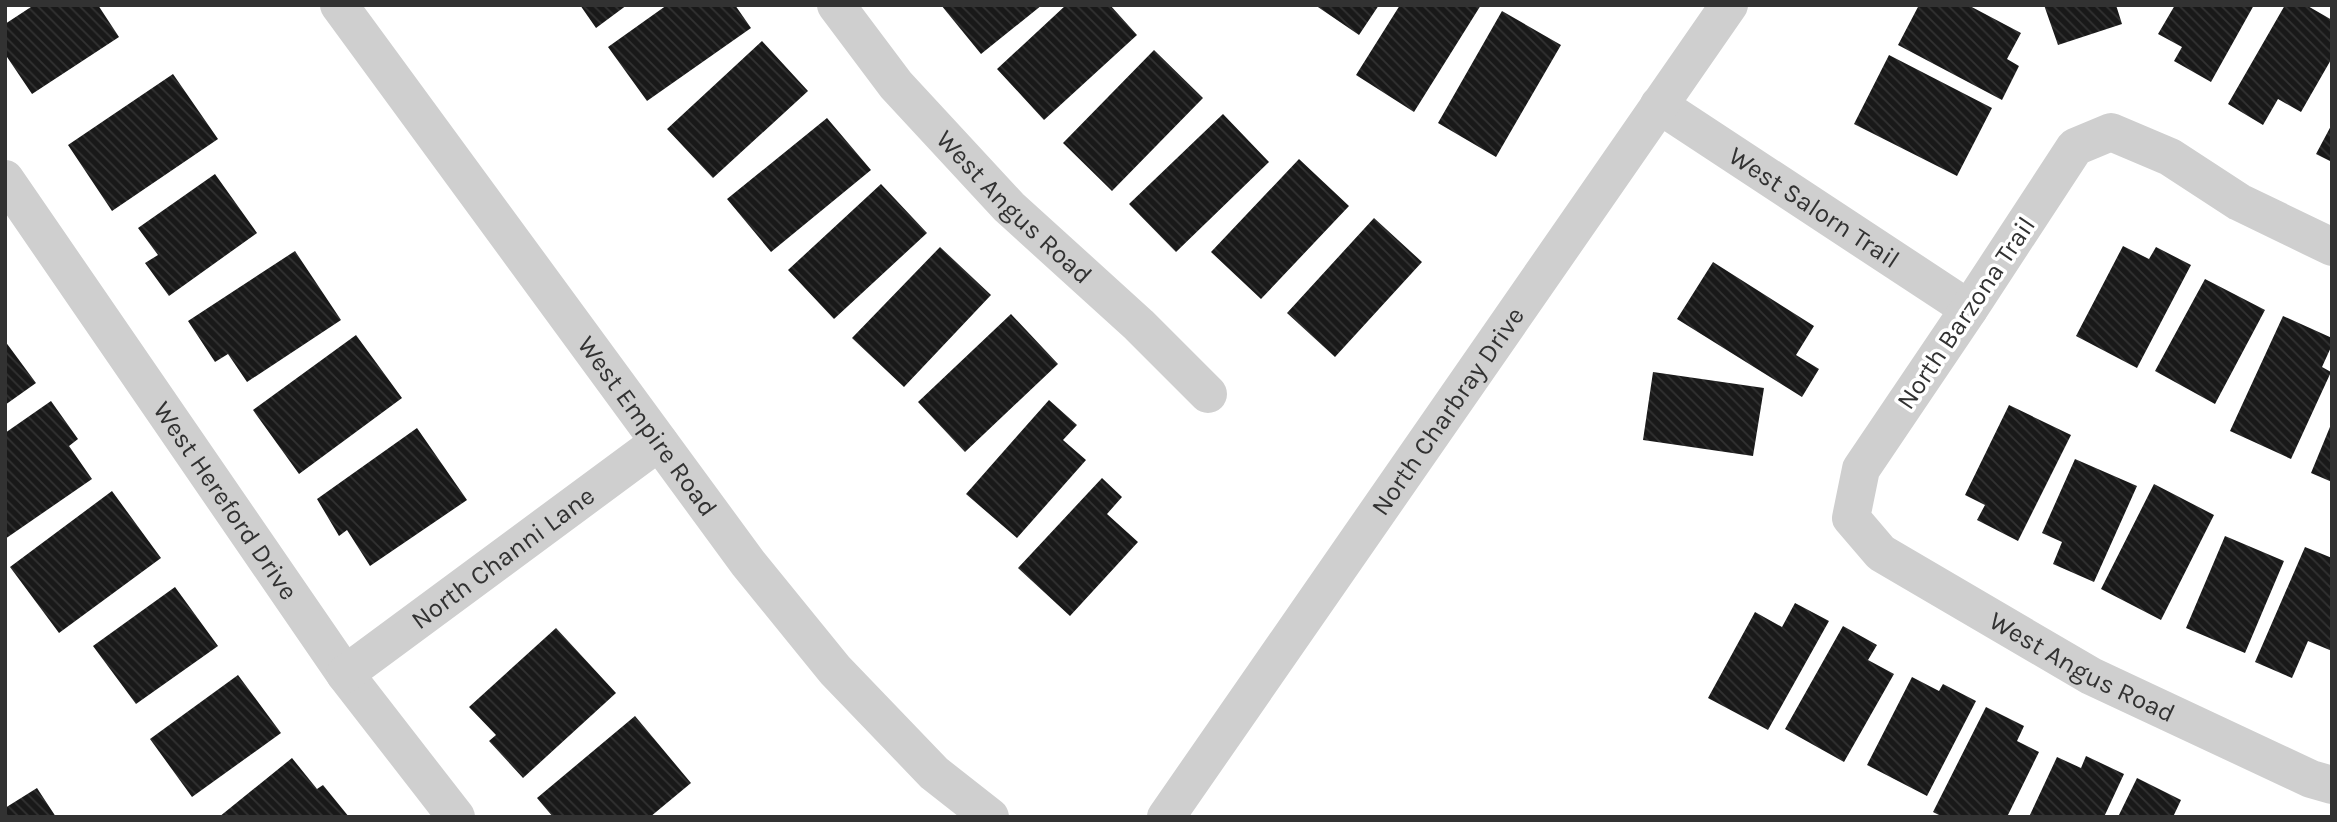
<svg xmlns="http://www.w3.org/2000/svg" width="2337" height="822" font-family="Karla,sans-serif">
<style>
.building{fill:url(#building-back-hatch)}
.lines{fill:none;stroke-linecap:round;stroke-linejoin:round}
.minor{stroke:#cfcfcf;stroke-width:38}
.labels{text-anchor:middle;dominant-baseline:central;stroke-width:7;stroke-linejoin:round;paint-order:stroke}
.street-label{font-size:26px;fill:#323232;stroke:#fff}
</style>
<defs>
<pattern id="building-back-hatch" width="6" height="6" patternUnits="userSpaceOnUse" patternTransform="scale(1.75)"><rect width="6" height="6" fill="#191919"/><path d="M-1 5l2 2M0 0l6 6M5-1l2 2" fill="none" stroke="#323232"/></pattern>
</defs>
<rect width="100%" height="100%" fill="#fff"/>
<path class="building" d="M34,5H98L119,37L32,94L5,54V24Z
M580,5H627L596,28Z
M667,5H735L751,28L647,101L608,47Z
M941,5H1042L981,54Z
M1066,5H1110L1137,35L1044,120L997,69Z
M1315,5H1379L1359,35Z
M1400,5H1481L1414,112L1356,75Z
M1919,5H1968L2021,33L2007,59L2019,66L2002,100L1898,45Z
M2044,5H2116L2122,24L2058,45Z
M2175,5H2254L2211,82L2174,61L2182,47L2158,34Z
M2285,5H2306L2332,20V58L2301,112L2278,99L2263,125L2228,104Z
M1502,11L1561,45L1496,157L1438,123Z
M762,41L808,91L713,178L667,129Z
M1154,50L1203,98L1112,191L1063,143Z
M1889,55L1992,108L1957,176L1854,124Z
M173,74L218,139L112,211L68,145Z
M1223,114L1269,162L1176,252L1129,204Z
M827,118L871,170L771,252L727,199Z
M2332,124V162L2316,154Z
M1299,159L1349,206L1261,299L1211,252Z
M215,174L257,233L169,296L145,263L158,255L138,228Z
M881,184L927,233L834,319L788,270Z
M1374,218L1422,262L1335,357L1287,313Z
M2123,246L2149,259L2156,247L2191,265L2137,368L2076,336Z
M940,247L991,295L904,387L852,338Z
M295,251L341,320L247,382L228,354L215,362L188,321Z
M1713,262L1814,326L1796,355L1819,369L1802,397L1677,319Z
M2205,279L2265,310L2215,404L2155,371Z
M1011,314L1058,364L965,452L918,402Z
M2283,316L2332,338V345L2322,367L2331,372L2291,459L2230,431Z
M356,335L402,398L299,474L253,410Z
M5,341L36,383L5,405Z
M1653,372L1764,388L1753,456L1643,440Z
M1049,400L1077,425L1063,440L1086,460L1017,538L966,494Z
M51,401L78,439L69,446L92,479L5,539V433Z
M2009,405L2071,435L2018,541L1977,520L1985,505L1965,495Z
M2332,422V482L2311,473Z
M417,428L467,500L370,566L347,530L339,536L317,499Z
M2075,459L2137,486L2094,582L2053,564L2062,542L2042,533Z
M1102,478L1122,497L1107,514L1138,542L1070,616L1018,568Z
M2154,484L2214,515L2161,620L2101,589Z
M112,491L161,558L59,633L10,567Z
M2225,536L2284,561L2245,653L2186,628Z
M2305,547L2332,558V651L2308,641L2292,678L2255,662Z
M175,587L218,646L136,704L93,646Z
M1795,603L1829,621L1768,730L1708,698L1755,612L1782,627Z
M1843,626L1877,645L1868,660L1894,674L1844,762L1785,729Z
M556,628L616,693L523,778L489,741L496,735L469,707Z
M238,675L281,733L192,797L150,739Z
M1912,677L1939,691L1943,684L1976,701L1927,796L1867,765Z
M1986,707L2024,726L2017,741L2039,752L2007,817H1943L1933,812Z
M635,716L691,783L650,817H553L537,798Z
M2086,756L2124,774L2104,817H2029L2057,757L2081,768Z
M292,758L317,789L323,785L349,817H219Z
M2137,778L2181,800L2173,817H2118Z
M37,788L56,817H5V808Z"/>
<g class="lines">
<g class="minor">
<path id="s1" d="M339,5L748,563L835,670L934,773L990,817"/>
<path id="s2" d="M836,5L896,85L1009,207L1139,325L1208,394"/>
<path id="s3" d="M1659,105L1969,309"/>
<path id="s4" d="M5,179L345,674L456,817"/>
<path id="s5" d="M2332,247L2239,202L2170,157L2111,132L2075,147L1969,309L1861,469L1851,518L1881,553L2091,676L2311,779L2332,785"/>
<path id="s6" d="M345,674L659,442"/>
<path id="s7" d="M1166,817L1729,5"/>
</g>
</g>
<g class="labels">
<g class="street-label">
<text stroke="none"><textPath href="#s2" startOffset="270">West Angus Road</textPath></text>
<text stroke="none"><textPath href="#s3" startOffset="186">West Salorn Trail</textPath></text>
<text transform="translate(1966 313) rotate(-56)">North Barzona Trail</text>
<text stroke="none"><textPath href="#s7" startOffset="494">North Charbray Drive</textPath></text>
<text stroke="none"><textPath href="#s1" startOffset="522">West Empire Road</textPath></text>
<text stroke="none"><textPath href="#s4" startOffset="390">West Hereford Drive</textPath></text>
<text stroke="none"><textPath href="#s6" startOffset="196">North Channi Lane</textPath></text>
<text stroke="none"><textPath href="#s5" startOffset="1003">West Angus Road</textPath></text>
</g>
</g>
<rect width="2337" height="822" fill="none" stroke="#323232" stroke-width="14"/>
</svg>
